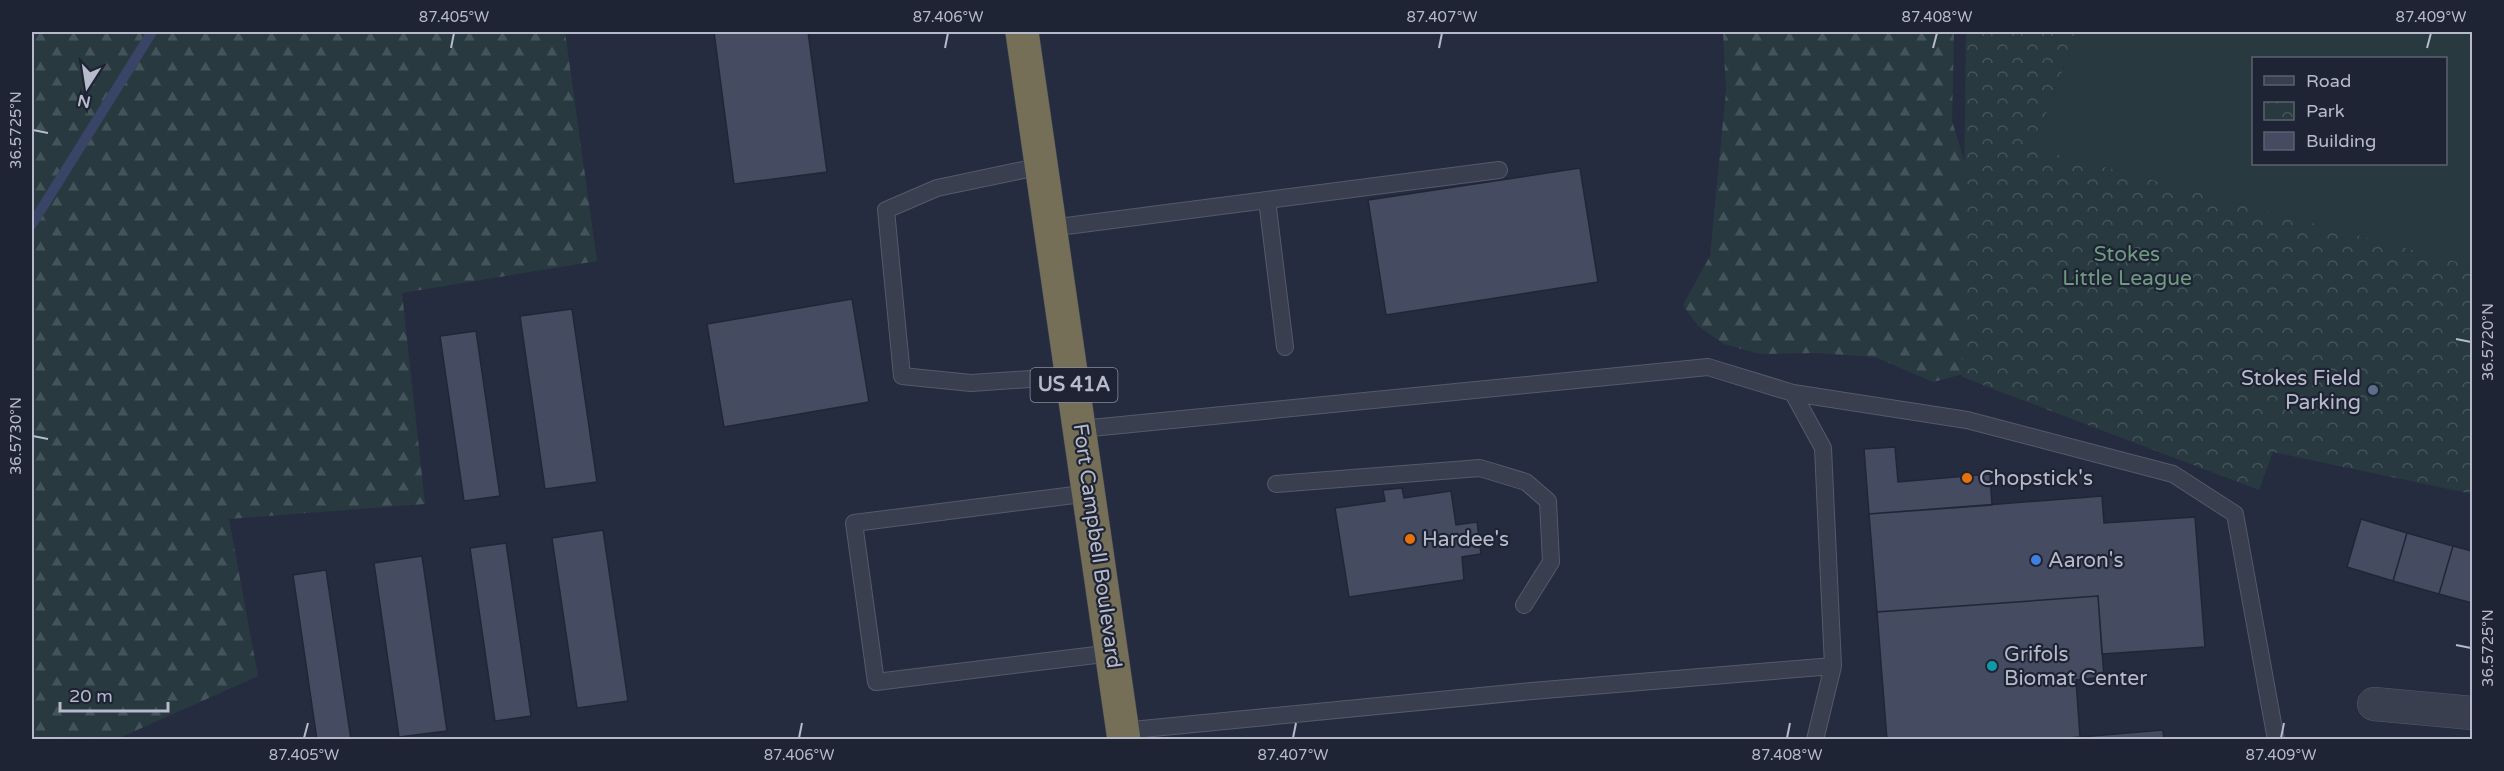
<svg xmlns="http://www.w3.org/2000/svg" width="2504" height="771" font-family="'Varela Round',sans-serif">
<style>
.forest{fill:url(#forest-firs)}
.park{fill:url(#park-crowns);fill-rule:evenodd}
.pitch{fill:#283940;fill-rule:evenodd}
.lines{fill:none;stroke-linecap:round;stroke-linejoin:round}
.stream{stroke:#3a4466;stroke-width:10}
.building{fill:#454b61;stroke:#212636;stroke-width:1.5}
.lane-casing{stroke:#555a6a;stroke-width:18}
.street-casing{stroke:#555a6a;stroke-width:34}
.highway-casing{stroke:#424757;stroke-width:34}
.lane{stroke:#3a3f4f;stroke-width:16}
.street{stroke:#3a3f4f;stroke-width:33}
.highway{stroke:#756f57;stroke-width:33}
.ticks{fill:none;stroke:#b6baca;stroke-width:2}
.service-dot{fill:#5c6f8a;stroke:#1f2434;stroke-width:2}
.food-dot{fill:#e8710a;stroke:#1f2434;stroke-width:2}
.shop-dot{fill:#3f7fe0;stroke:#1f2434;stroke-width:2}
.culture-dot{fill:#0f9aa8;stroke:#1f2434;stroke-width:2}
.labels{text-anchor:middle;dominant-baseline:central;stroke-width:4.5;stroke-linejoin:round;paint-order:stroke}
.shield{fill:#1f2434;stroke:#898d9d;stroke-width:1.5}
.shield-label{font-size:20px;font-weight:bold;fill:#b6baca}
.park-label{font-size:21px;fill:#6e9a80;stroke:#1f2434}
.poi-label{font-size:21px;fill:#b6baca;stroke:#1f2434;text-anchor:start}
.street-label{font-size:21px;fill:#b6baca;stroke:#1f2434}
.neatline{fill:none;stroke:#b6baca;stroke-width:2}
.ticks-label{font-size:15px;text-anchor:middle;fill:#b6baca}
</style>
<defs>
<pattern id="forest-firs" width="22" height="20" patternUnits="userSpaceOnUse" patternTransform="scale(1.5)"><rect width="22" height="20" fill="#283940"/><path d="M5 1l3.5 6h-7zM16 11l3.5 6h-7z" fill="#45545a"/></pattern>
<pattern id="park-crowns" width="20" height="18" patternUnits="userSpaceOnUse" patternTransform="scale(1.5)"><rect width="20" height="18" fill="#283940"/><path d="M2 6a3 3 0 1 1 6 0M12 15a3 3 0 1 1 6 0" fill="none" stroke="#45545a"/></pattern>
</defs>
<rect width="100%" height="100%" fill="#262c3f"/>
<path class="forest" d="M32,32H565L597,261L402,293L425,504L229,519L258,676L117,739H32Z
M1723,32H1954L1952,121L1986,232L1990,367L1933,382L1875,357L1818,353L1760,354L1724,344L1698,326L1683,305L1710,256L1726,91Z"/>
<path class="park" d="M1966,32H2472V494L2273,452L2259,490L1962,377ZM2254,58H2446V164H2254Z"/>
<path class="pitch" d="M2077,32H2472V266L2033,148ZM2254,58H2446V164H2254Z"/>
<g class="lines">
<path class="stream" d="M32,224L152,32"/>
</g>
<path class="building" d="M714,32H808L827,172L734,184Z
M1580,168L1598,282L1386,315L1368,200Z
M852,299L869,402L724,427L707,324Z
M572,309L597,482L545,489L520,316Z
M476,331L500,496L464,501L440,336Z
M1895,447L1898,482L1990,474L1992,505L1869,514L1864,449Z
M1402,488L1404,498L1451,491L1456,525L1477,522L1481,554L1462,557L1464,580L1349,597L1335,508L1385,501L1383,490Z
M2102,496L2104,523L2195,517L2205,647L2102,654L2098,596L1877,612L1869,514Z
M2361,519L2407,533L2393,581L2347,567Z
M603,530L628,701L577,708L552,538Z
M2407,533L2453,546L2439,594L2393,581Z
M506,543L531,716L495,721L470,548Z
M2453,546L2472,551V603L2439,594Z
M422,556L447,731L399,737L374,563Z
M326,570L351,740H317L293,575Z
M2098,596L2104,677L2076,680L2080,737L2042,740H1887L1877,612Z
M2163,730L2164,740H2042L2080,737Z"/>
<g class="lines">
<g class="lane-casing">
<path id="lane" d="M1042,166L937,188L886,210L902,376L971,383L1073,376
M1267,200L1285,347
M1051,228L1499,170
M1793,393L1823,448L1833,666L1815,740
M1081,429L1708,367L1793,393L1967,420L2173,474L2235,514L2276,740
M1276,484L1480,468L1526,482L1548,501L1551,562L1524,605
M1090,493L854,523L876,682L1112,653
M1122,731L1532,691L1833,666"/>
</g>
<g class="street-casing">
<path id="street" d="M2374,704L2472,713"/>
</g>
<g class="highway-casing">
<path id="highway" d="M1022,32L1124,740"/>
</g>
<use href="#lane" class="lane"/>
<use href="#street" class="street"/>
<use href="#highway" class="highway"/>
</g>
<path class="ticks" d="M451,48L454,33M945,48L948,33M1439,48L1442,33M1933,48L1937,33M2427,48L2431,33M33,130L48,133M2456,339L2471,342M33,436L48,439M2456,645L2471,648M304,738L308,723M799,738L802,723M1293,738L1296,723M1787,738L1790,723M2281,738L2284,723"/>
<circle class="service-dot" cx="2373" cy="390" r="6"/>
<g class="food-dot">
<circle cx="1967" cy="478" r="6"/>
<circle cx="1410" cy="539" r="6"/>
</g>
<circle class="shop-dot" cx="2036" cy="560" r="6"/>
<circle class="culture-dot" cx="1992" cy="666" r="6"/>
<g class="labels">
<rect class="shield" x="1030.5" y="368" width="87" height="34" rx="4.5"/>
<g class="shield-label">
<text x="1074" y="385">US 41A</text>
</g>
<g class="park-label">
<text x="2127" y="254">Stokes<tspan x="2127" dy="24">Little League</tspan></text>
</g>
<g class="poi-label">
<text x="2361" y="378" text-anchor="end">Stokes Field<tspan x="2361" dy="24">Parking</tspan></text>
<text x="1979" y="478">Chopstick's</text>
<text x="1422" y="539">Hardee's</text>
<text x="2048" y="560">Aaron's</text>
<text x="2004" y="654">Grifols<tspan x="2004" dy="24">Biomat Center</tspan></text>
</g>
<g class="street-label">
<text transform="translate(1097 546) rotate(82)">Fort Campbell Boulevard</text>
</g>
</g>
<rect width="2504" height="771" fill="none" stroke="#1f2434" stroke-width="66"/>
<rect x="2252" y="57" width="195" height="108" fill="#1f2434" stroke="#5b6070" stroke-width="1.5"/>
<rect x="2264" y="76" width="30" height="9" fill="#3a3f4f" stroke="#5b6070" stroke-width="1.5"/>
<text x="2306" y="87" font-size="18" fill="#b6baca">Road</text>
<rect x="2264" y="102" width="30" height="18" fill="url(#park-crowns)" stroke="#5b6070" stroke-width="1.5"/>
<text x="2306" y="117" font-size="18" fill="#b6baca">Park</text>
<rect x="2264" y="132" width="30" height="18" fill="#454b61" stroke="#5b6070" stroke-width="1.5"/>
<text x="2306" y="147" font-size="18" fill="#b6baca">Building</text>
<g transform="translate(87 87) rotate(192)" stroke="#1f2434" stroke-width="4.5" paint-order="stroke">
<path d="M0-4.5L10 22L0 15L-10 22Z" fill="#b6baca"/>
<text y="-9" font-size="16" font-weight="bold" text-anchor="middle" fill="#b6baca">N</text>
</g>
<path d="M60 702v9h108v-9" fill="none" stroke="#b6baca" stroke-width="3"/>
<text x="69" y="702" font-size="18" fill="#b6baca" stroke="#1f2434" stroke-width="4.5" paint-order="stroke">20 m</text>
<rect x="33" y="33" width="2438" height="705" class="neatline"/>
<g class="ticks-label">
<text x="454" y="22">87.405°W</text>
<text x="948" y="22">87.406°W</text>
<text x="1442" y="22">87.407°W</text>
<text x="1937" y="22">87.408°W</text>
<text x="2431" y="22">87.409°W</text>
<text transform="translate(16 130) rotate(-90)" y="5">36.5725°N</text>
<text transform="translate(2488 342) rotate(-90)" y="5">36.5720°N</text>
<text transform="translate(16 436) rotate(-90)" y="5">36.5730°N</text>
<text transform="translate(2488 648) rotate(-90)" y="5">36.5725°N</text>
<text x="304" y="760">87.405°W</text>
<text x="799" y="760">87.406°W</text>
<text x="1293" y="760">87.407°W</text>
<text x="1787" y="760">87.408°W</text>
<text x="2281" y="760">87.409°W</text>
</g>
</svg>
